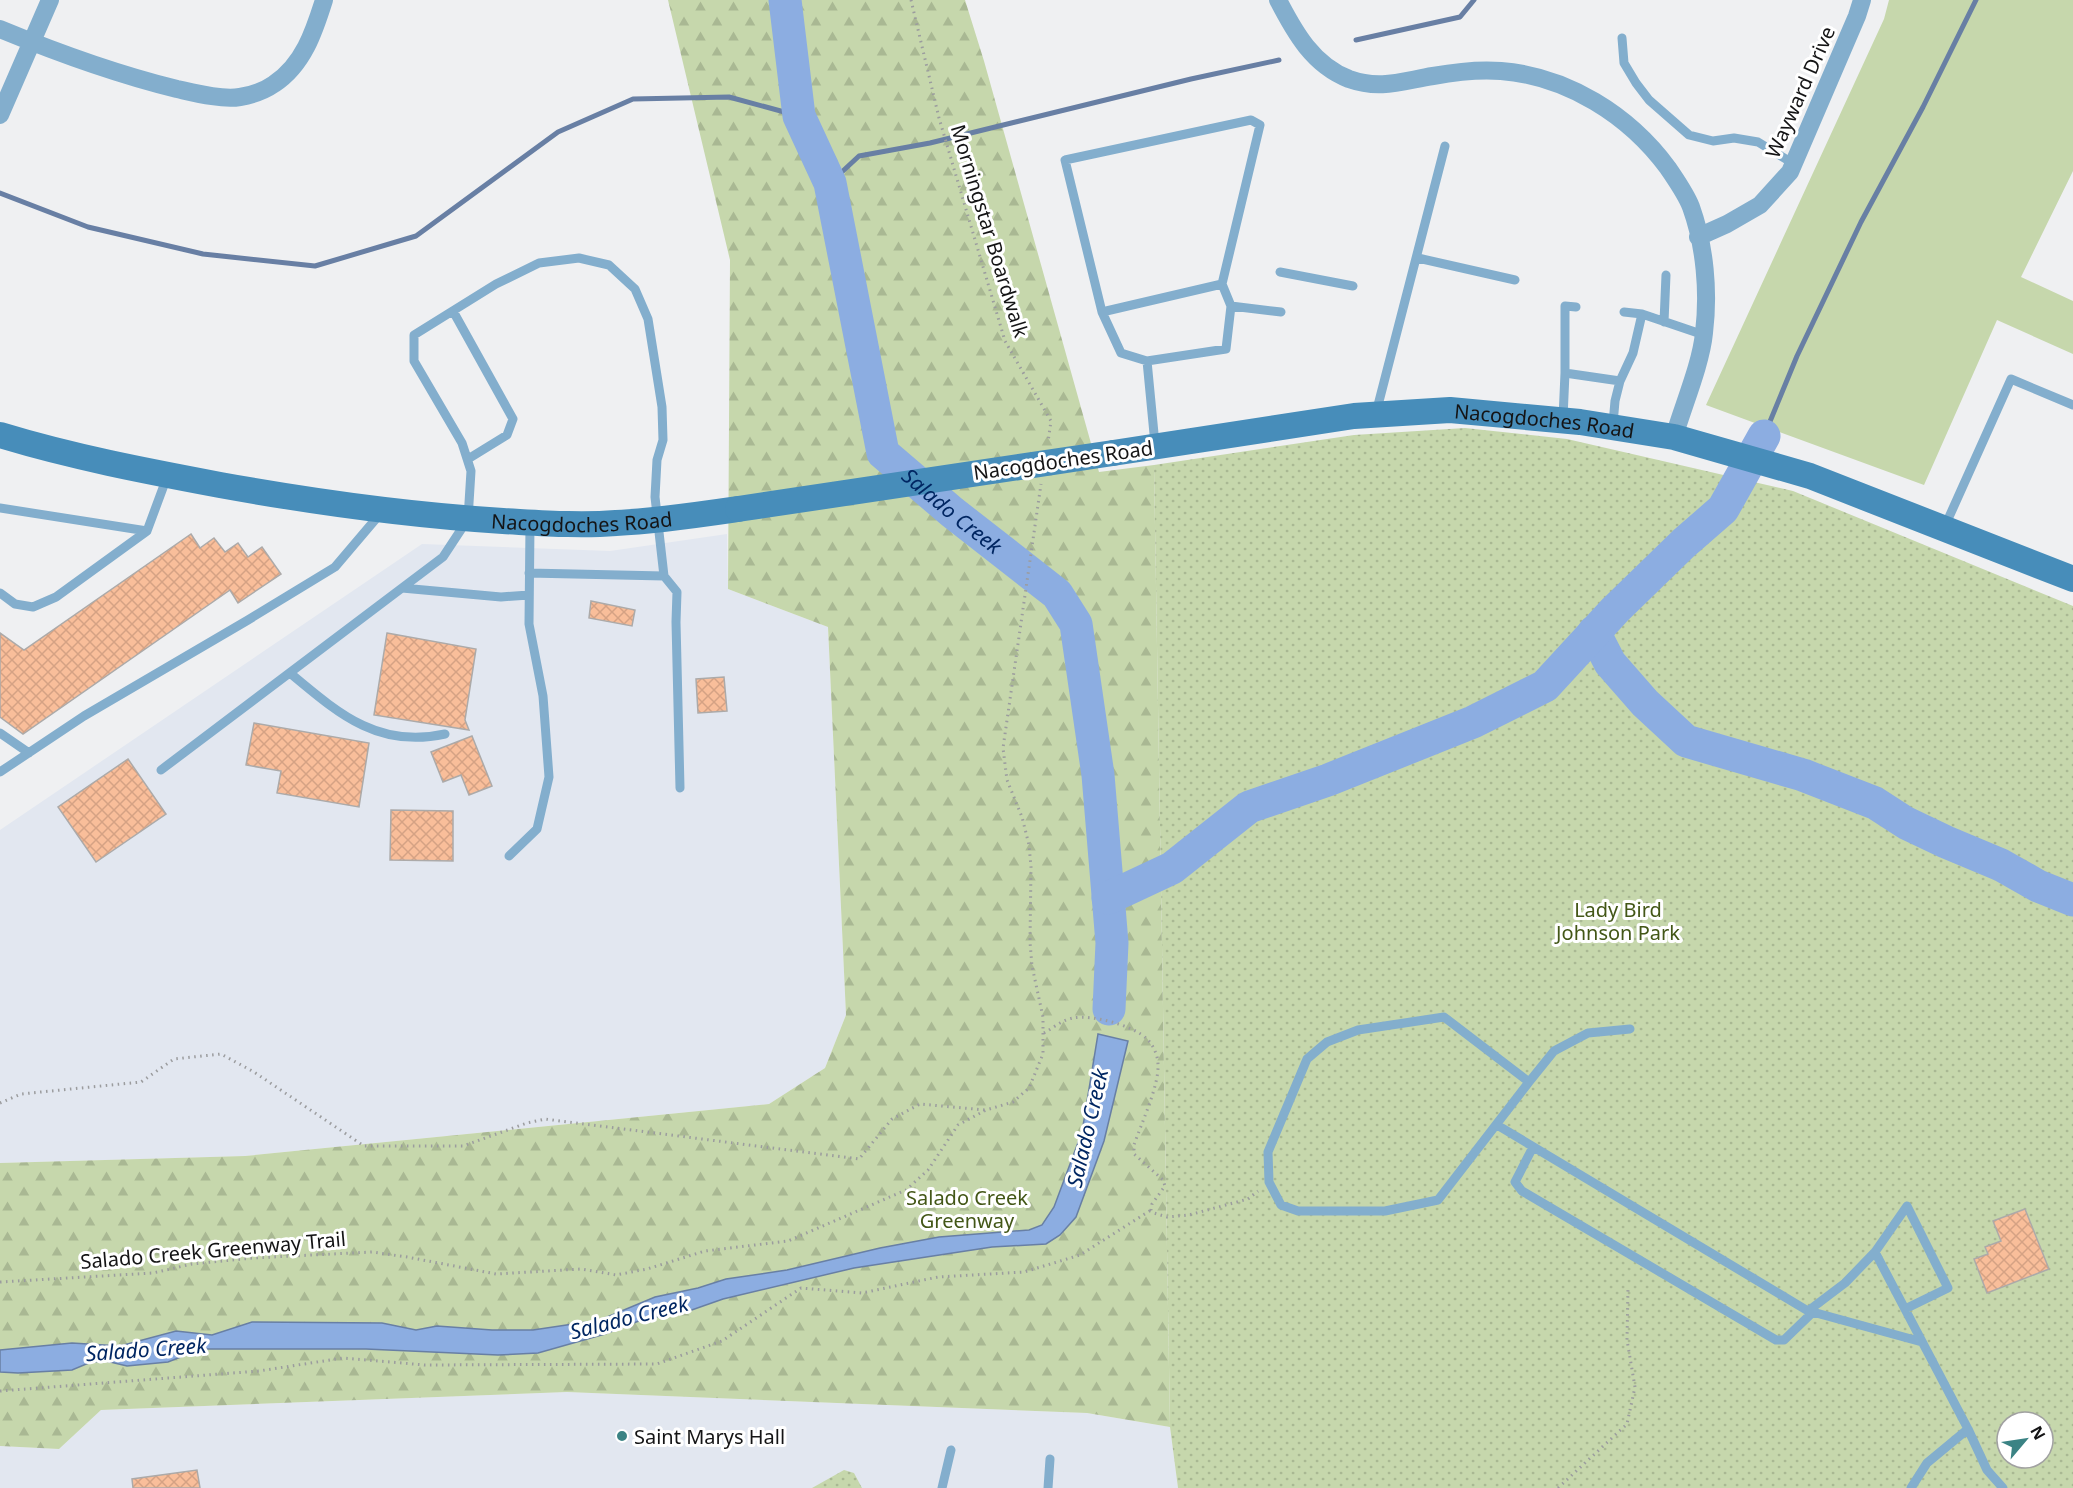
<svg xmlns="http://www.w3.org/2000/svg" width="2073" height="1488" font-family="'Noto Sans',sans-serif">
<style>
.built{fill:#e2e7f0}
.grass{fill:#c6d7ac}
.forest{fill:url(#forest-firs)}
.park{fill:url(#park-dots);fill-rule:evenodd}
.water{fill:#8cade1;stroke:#687fa4;stroke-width:1.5}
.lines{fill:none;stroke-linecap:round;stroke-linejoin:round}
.stream{stroke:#687fa4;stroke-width:5}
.river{stroke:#8cade1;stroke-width:33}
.building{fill:url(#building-cross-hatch);stroke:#acaaa9;stroke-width:1.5}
.path{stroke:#9b9c9e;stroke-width:3;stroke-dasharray:1.5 4.5;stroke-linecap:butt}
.service{stroke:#83aecd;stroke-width:9}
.minor{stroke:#83aecd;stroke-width:18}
.secondary{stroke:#478dba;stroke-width:26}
.secondary-bridge{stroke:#478dba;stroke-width:26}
.poi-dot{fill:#3b8384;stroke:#fff;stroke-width:2}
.labels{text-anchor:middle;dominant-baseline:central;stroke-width:6;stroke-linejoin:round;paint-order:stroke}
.street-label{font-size:20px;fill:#141415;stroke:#fff}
.park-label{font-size:20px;fill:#435717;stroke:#fff}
.poi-label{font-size:20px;fill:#141415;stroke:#fff;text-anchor:start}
.water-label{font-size:21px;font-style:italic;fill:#002662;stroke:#fff}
</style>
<defs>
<pattern id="forest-firs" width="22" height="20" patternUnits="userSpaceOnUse" patternTransform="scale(1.5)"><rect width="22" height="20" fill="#c6d7ac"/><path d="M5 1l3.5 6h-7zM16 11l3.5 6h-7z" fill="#a9b893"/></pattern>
<pattern id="park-dots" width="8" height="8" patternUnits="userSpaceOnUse" patternTransform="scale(1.5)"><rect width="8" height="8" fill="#c6d7ac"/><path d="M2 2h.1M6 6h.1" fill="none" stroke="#a9b893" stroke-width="1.8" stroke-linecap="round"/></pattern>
<pattern id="building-cross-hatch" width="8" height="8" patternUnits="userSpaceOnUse" patternTransform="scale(1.5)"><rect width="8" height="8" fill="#f9be9a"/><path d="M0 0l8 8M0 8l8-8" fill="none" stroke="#d5a284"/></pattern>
</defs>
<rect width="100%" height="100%" fill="#eff0f2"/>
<path class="built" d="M727,534L728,589L828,627L846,1015L825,1068L769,1104L245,1156L0,1163V830L422,544L610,551Z
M567,1392L1087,1413L1170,1427L1178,1488H0V1446L59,1449L101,1410Z"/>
<path class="grass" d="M1889,0H2073V171L2021,277L2073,301V354L1997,320L1924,485L1706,405L1884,19Z"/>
<path class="forest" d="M668,0H965L984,61L1099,472L1154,465L1170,1427L1087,1413L567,1392L101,1410L59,1449L0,1446V1163L245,1156L769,1104L825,1068L846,1015L828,627L728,589L730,260Z"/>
<path class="park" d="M1465,428L1567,439L1793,491L2073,606V1488H1178L1170,1427L1154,465L1354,435ZM2007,1422H2043V1458H2007Z
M844,1470L854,1473L862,1488H812Z"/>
<path class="water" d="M1098,1034L1128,1041L1104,1141L1076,1217L1060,1235L1046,1244L992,1247L854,1268L723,1299L686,1312L644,1319L605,1334L538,1353L498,1355L366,1349H201L168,1362L127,1366L106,1361L91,1362L72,1370L18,1373L0,1372V1350L72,1343L120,1346L176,1331L212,1335L252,1322L382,1323L416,1330L437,1326L492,1330H533L600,1320L655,1297L698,1288L726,1279L787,1270L880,1248L939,1237L1029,1230L1042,1225L1054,1207L1082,1132Z"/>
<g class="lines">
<path class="stream" d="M1356,40L1460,17L1474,0
M830,183L859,156L930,143L1191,79L1279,60
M0,193L88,227L203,254L315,266L416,236L558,132L633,99L729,97L799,116
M1764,436L1797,356L1861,222L1923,107L1976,0"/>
<g class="river">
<path id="s1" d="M785,0L799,116L830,183L883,453L952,512L1057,594L1076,624L1098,775L1112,943L1109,1009"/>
<path d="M1594,632L1610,663L1645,703L1686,741L1803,775L1875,803L1906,823L1946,842L2001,865L2038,886L2073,900"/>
<path d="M1108,898L1172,868L1249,807L1328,780L1473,722L1545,686L1615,610L1684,543L1723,509L1764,436"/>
</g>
</g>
<path class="building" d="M191,534L200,548L214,538L225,552L238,543L248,557L262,547L281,574L238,603L230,590L23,734L0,717V633L24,650Z
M591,601L635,610L632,626L589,618Z
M387,633L476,649L465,720L469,730L374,715Z
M724,677L727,711L698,713L696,679Z
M254,723L369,743L359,807L277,793L281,771L246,765Z
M472,736L492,786L469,795L461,775L443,782L431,752Z
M128,759L166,814L96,862L58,807Z
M391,810L453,811V861L390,860Z
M2025,1209L2049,1269L1987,1293L1974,1259L1988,1254L1985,1247L2001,1241L1993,1221Z
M197,1470L200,1488H133L132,1479Z"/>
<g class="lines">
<path class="path" d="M911,0L939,118L1005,341L1051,421L1048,442
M1044,1033C1053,1028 1062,1020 1073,1018C1092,1014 1134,1026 1147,1039C1154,1046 1158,1056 1158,1065C1159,1086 1141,1124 1134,1145V1154L1163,1180L1165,1186L1152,1204L1151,1210L1154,1213L1167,1217L1189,1215L1248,1199L1258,1191
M0,1103L21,1094L141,1082L174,1059L221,1054L254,1072L364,1146H463L527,1123L545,1119L859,1159L892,1119L920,1104L985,1110
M0,1282L153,1273L192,1264L253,1258L372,1252L407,1257L496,1274L581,1269L616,1275L647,1269L705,1251L788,1241L906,1190L928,1170L958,1125L986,1110L1013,1102L1029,1088L1043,1054V1017L1032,966L1030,942L1031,867L1029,845L1022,817L1007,780L1003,748L1041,484
M0,1391L259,1371L343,1358L425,1365L657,1364L722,1341L801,1288L862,1293L938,1277L1024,1272L1080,1255L1151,1210
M1558,1488L1627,1424L1635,1387L1627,1340L1628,1288"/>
<path class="service" d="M1622,38L1624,63L1636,83L1649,100L1689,135L1713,141L1734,138L1758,142L1794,164
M1418,258L1515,280
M1280,272L1353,286
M453,311L513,419L507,435L468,459
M1102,312L1222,284
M1624,312L1642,314
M1664,322L1666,275
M1147,361L1121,353L1102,312L1065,160L1251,120L1260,125L1222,284L1231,306
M1565,373V306L1576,307
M1376,413L1445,146
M1563,418L1565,373L1620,381
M1613,424L1615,401L1620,381L1633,353L1642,314L1704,335
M1155,444L1147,361L1226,349L1231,306L1281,312
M0,508L147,531
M1945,526L2011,379L2073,405
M664,576L677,592L676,622L680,788
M402,588L501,597L529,595
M0,593L15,604L33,607L56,597L147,531L167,477
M290,673C338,713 378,749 445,734
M0,733L29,753
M161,770L443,557L468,519L471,471L462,443L414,361V335L496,284L539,263L579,258L609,265L635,289L648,319L662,407L663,440L657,460L655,497L664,576L529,573
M0,772L84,716L248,620L335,567L380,514
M509,856L537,829L549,777L543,696L529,624L530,525
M1529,1082L1438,1200L1385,1211H1298L1281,1205L1269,1182L1268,1152L1307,1059L1327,1042L1358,1030L1444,1017L1529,1082L1554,1051L1588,1033L1630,1029
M1497,1125L1808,1311L1845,1283L1875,1252L1907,1206L1948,1288L1905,1309
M1533,1147L1515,1182L1522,1191L1776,1340H1784L1813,1312
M1875,1252L1968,1429L1987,1470L2003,1488
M1809,1311L1922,1342
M942,1488L951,1450
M1048,1488L1050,1459
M1911,1488L1927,1463L1968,1429"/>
<path class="minor" d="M1278,0C1295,33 1313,65 1349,79C1380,90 1402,81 1433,76C1455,72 1478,69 1501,71C1567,76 1629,115 1668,168C1676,180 1686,194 1691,207C1705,246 1709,292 1704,333C1701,364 1683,406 1674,437
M0,29C58,53 116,74 177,89C195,93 222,100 240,97C252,95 264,91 274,84C303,65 314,32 324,0
M0,115L50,0
M1698,237L1727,224L1760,205L1790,172L1857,16L1862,0"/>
<g class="secondary">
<path id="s2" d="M0,435C72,457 146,471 220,485C314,502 408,515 503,521C541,523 579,526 616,523C657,521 697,515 738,509"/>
<path id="s3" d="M1113,453L1354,416L1450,410L1580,422L1674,437L1810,476L2073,579"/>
</g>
<path class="secondary-bridge" d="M738,509L1113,453"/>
</g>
<circle class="poi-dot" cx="622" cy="1436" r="6"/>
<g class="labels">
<g class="street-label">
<text transform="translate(1800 92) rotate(-66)">Wayward Drive</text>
<text transform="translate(990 231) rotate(73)">Morningstar Boardwalk</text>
<text stroke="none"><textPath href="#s3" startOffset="435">Nacogdoches Road</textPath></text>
<text transform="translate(1063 460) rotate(-8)">Nacogdoches Road</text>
<text stroke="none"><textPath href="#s2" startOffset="590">Nacogdoches Road</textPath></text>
<text transform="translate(213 1250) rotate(-5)">Salado Creek Greenway Trail</text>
</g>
<g class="park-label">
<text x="1618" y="909">Lady Bird<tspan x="1618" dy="23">Johnson Park</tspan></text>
<text x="967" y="1197">Salado Creek<tspan x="967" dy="23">Greenway</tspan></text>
</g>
<g class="poi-label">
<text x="634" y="1436">Saint Marys Hall</text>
</g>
<g class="water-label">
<text stroke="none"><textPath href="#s1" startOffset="556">Salado Creek</textPath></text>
<text transform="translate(1087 1128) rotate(-77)">Salado Creek</text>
<text transform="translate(629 1317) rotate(-14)">Salado Creek</text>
<text transform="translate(146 1349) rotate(-4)">Salado Creek</text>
</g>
</g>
<g transform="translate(2025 1440) rotate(61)"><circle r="28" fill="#ffffff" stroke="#a1a1a1" stroke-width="1.5"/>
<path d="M0-4.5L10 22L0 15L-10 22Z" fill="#3b8384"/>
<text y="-9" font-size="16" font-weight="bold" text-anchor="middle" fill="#141415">N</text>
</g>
</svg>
